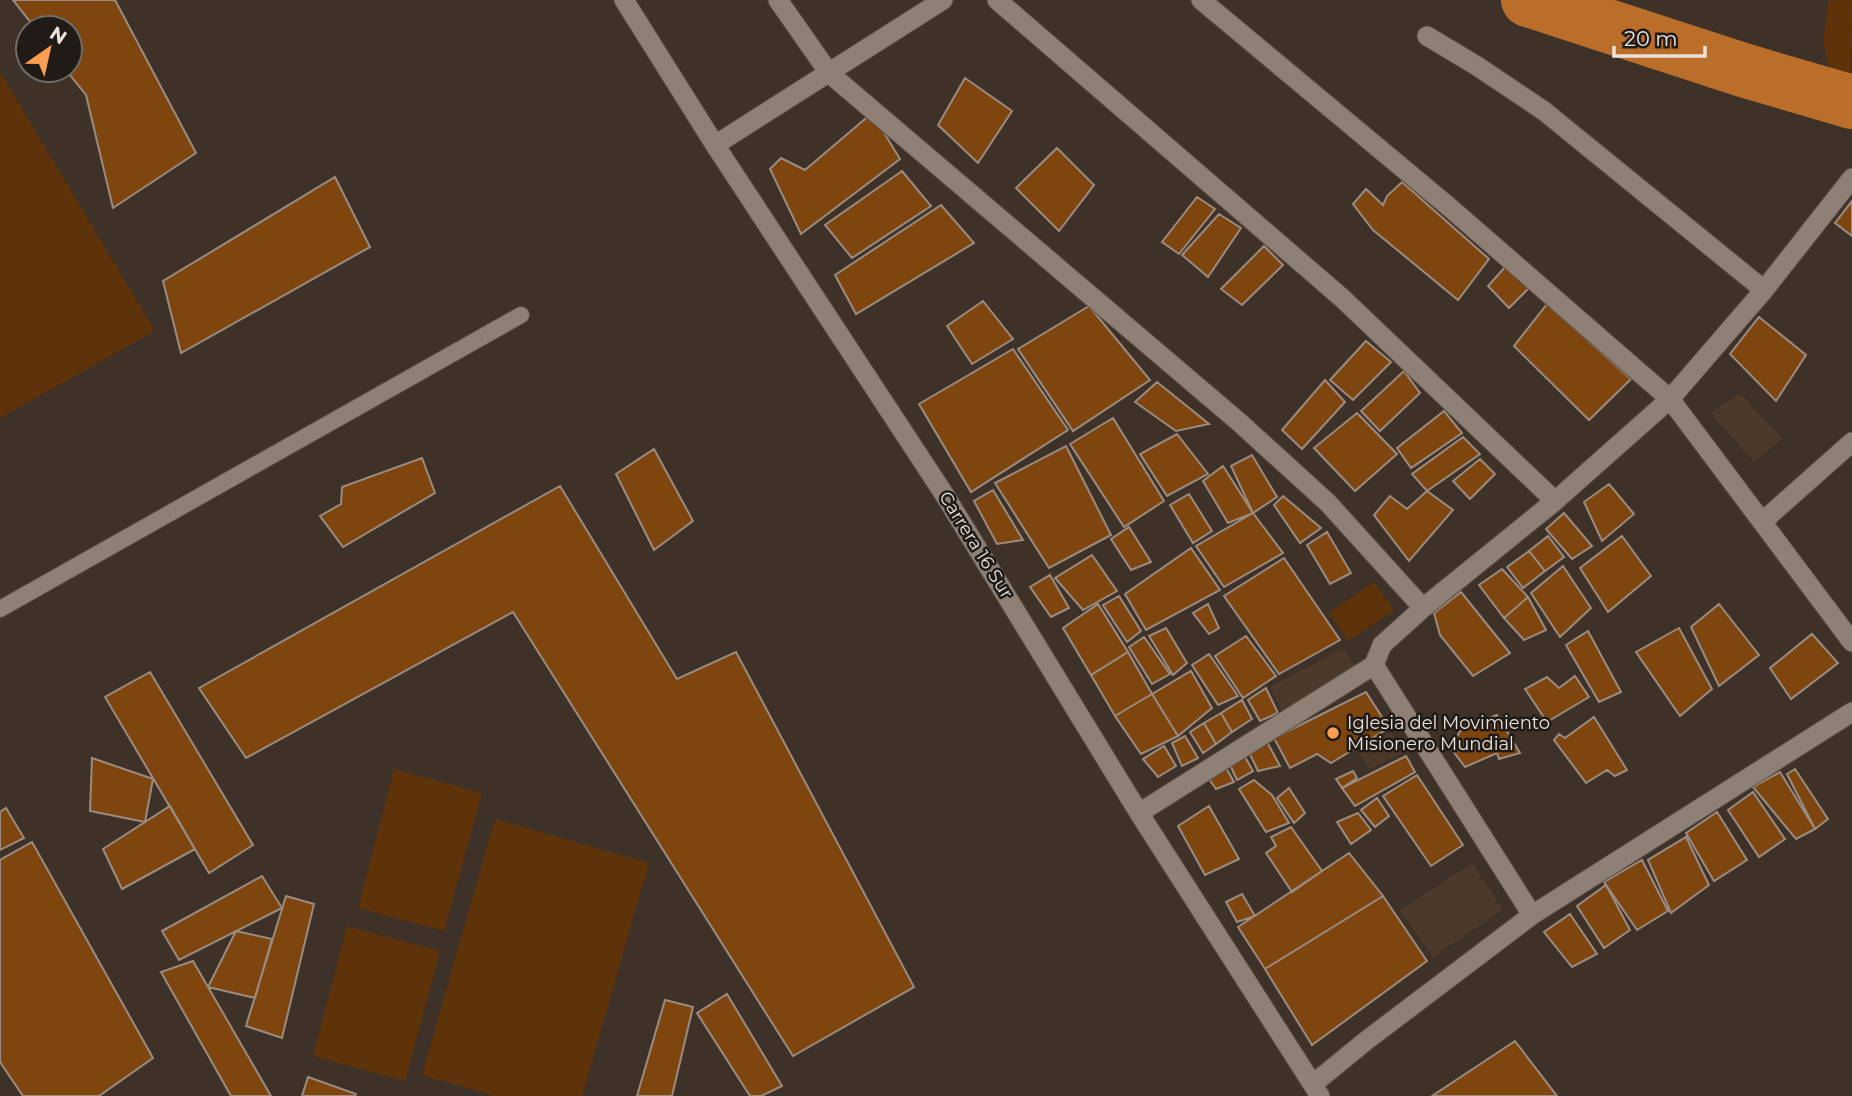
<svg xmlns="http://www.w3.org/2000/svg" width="1852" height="1096" font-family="Montserrat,sans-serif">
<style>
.built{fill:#4b392b}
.green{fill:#5f330a}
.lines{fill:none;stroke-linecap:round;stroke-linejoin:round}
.river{stroke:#bb6e2a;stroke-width:54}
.building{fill:#7e450f;stroke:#9b8c81;stroke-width:2}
.service-casing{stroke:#584d46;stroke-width:18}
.minor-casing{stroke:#584d46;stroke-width:21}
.service{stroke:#8e8075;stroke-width:16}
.minor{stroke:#8e8075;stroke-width:19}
.poi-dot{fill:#fb9e51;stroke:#201b16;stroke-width:2.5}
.labels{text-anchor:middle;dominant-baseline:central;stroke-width:5;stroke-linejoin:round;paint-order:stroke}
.street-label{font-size:18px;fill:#eae2dc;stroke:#201b16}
.poi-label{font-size:18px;fill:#eae2dc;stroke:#201b16;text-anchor:start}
</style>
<rect width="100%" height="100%" fill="#3e3128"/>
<path class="built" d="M1740,393L1782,439L1754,462L1711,413Z
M1343,648L1356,666L1283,714L1270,687Z
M1391,732L1403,753L1369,769L1358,751Z
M1472,863L1503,910L1433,957L1400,910Z"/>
<path class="green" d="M1829,0H1852L1851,86L1831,73L1823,41Z
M0,72L155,331L0,418Z
M1374,582L1394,610L1348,641L1329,613Z
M394,769L482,793L444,931L358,908Z
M495,819L649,863L582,1096H495L422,1075Z
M347,926L440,951L405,1081L313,1056Z"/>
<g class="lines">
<path class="river" d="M1528,0L1743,70L1852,102"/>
</g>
<path class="building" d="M13,0H115L196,153L113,208L86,95L66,70H70V28H35Z
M965,78L1012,111L978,163L938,125Z
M872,113L900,159L801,234L770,169L781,158L805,170Z
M1057,148L1094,185L1059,231L1016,188Z
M902,171L931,206L852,258L825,225Z
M335,177L370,247L181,353L163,281Z
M1402,182L1489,259L1458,300L1373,230L1353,204L1366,189L1383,205L1387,196Z
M1197,197L1215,209L1179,254L1162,242Z
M1852,201V236L1835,223Z
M941,205L974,243L856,314L835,275Z
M1219,214L1241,228L1208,277L1182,255Z
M1264,246L1283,265L1242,305L1221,289Z
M1506,266L1530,287L1509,308L1488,286Z
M983,301L1013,339L972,364L947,326Z
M1547,304L1631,379L1589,420L1514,346Z
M1089,306L1150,380L1073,431L1018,349Z
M1759,317L1806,355L1776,401L1730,354Z
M1366,341L1391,362L1353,400L1330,380Z
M1013,349L1068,430L971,492L919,404Z
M1404,371L1420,393L1380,431L1361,411Z
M1325,380L1345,402L1302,449L1282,430Z
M1157,382L1209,424L1176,431L1135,402Z
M1444,411L1462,433L1411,468L1397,448Z
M1357,413L1397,454L1355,491L1314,448Z
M1113,418L1164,501L1124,527L1070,444Z
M1177,434L1208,474L1167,496L1140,454Z
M1463,437L1480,454L1427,491L1412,474Z
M1066,446L1111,535L1049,568L995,483Z
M654,449L693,521L654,550L616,474Z
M1252,455L1277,497L1253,513L1231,466Z
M422,458L435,493L343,547L320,516L341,504L342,487Z
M1480,459L1495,474L1470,499L1453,481Z
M1223,466L1253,513L1228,523L1203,481Z
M1609,484L1634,514L1602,541L1584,502Z
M560,486L677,679L736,652L914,987L793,1056L513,612L246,758L199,688Z
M993,490L1023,540L997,544L974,501Z
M1427,491L1453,510L1409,561L1374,515L1390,496L1407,509Z
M1189,494L1212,531L1193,543L1170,505Z
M1283,496L1321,528L1300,543L1274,505Z
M1253,513L1283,553L1224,587L1196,546Z
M1564,513L1592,546L1572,559L1546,529Z
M1129,527L1151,562L1131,570L1111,539Z
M1327,532L1351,573L1330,584L1307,545Z
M1548,536L1564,557L1545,571L1529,551Z
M1622,536L1651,576L1608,612L1580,568Z
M1191,548L1220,590L1146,630L1125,594Z
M1529,551L1545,571L1523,588L1507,567Z
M1092,555L1117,591L1083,610L1055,578Z
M1284,558L1340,640L1279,674L1224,596Z
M1563,566L1591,608L1560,637L1531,593Z
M1502,569L1528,597L1504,618L1479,585Z
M1050,575L1069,608L1051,617L1030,587Z
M1461,592L1510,653L1473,676L1440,635L1434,613Z
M1119,596L1141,631L1127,642L1103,605Z
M1528,597L1546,630L1524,640L1504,618Z
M1098,604L1128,652L1091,675L1063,628Z
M1208,604L1219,628L1209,634L1193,613Z
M1719,604L1759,655L1719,686L1691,627Z
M1166,628L1187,663L1173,675L1149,636Z
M1679,628L1712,689L1680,716L1636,652Z
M1588,631L1621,692L1599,702L1566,645Z
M1812,634L1838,663L1791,699L1770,668Z
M1246,636L1276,676L1243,698L1215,656Z
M1144,637L1170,674L1152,684L1129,647Z
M1128,652L1152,694L1115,716L1091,675Z
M1209,654L1238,696L1218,705L1192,665Z
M1191,671L1212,708L1178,736L1152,694Z
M150,672L253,845L209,873L105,697Z
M1575,676L1589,697L1547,722L1525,689L1547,677L1559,688Z
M1266,688L1278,713L1260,721L1248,700Z
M1366,692L1389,728L1331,763L1317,754L1290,768L1274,738Z
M1152,694L1178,736L1141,754L1115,716Z
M1242,700L1252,719L1232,732L1221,713Z
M1221,713L1232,732L1216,744L1204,723Z
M1497,715L1520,753L1499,759L1497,753L1465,767L1450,747L1463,727Z
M1594,717L1627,770L1615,776L1607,770L1586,783L1554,740L1559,734L1565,738Z
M1204,723L1216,744L1203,753L1190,732Z
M1185,736L1198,758L1182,766L1172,743Z
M1266,740L1280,766L1258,771L1247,748Z
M1164,746L1176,766L1158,777L1143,759Z
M1244,755L1253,771L1237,780L1230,765Z
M1406,756L1415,772L1355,806L1342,788Z
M92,758L153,779L145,822L90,811Z
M1225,766L1234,782L1216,789L1209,779Z
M1795,769L1828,819L1815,829L1787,774Z
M1353,771L1357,778L1342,788L1336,779Z
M1780,772L1815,829L1796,839L1753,787Z
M1417,775L1463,845L1431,866L1383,796Z
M1254,780L1272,795L1289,823L1266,832L1239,789Z
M1289,788L1305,813L1294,823L1277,798Z
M1753,792L1785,839L1759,857L1728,810Z
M1377,798L1389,816L1375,827L1361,810Z
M170,806L195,849L122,889L103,849Z
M1209,806L1239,859L1205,875L1178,826Z
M6,808L24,838L0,850V812Z
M1717,812L1747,860L1714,881L1686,833Z
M1358,813L1371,830L1351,844L1337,822Z
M1291,827L1322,871L1292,892L1266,853L1276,846L1271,837Z
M1686,837L1709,885L1671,913L1648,860Z
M32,842L153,1058L99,1096H23L0,1062V860Z
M1349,853L1383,896L1265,969L1238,927Z
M1642,860L1668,911L1637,930L1604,882Z
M262,876L282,908L179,960L162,931Z
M1606,885L1630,930L1604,948L1577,906Z
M1242,894L1255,916L1237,922L1226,902Z
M286,896L314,904L282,1038L246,1026Z
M1383,896L1427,961L1312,1045L1265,969Z
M1570,914L1597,954L1572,967L1544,932Z
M236,931L272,939L255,998L208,987Z
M193,961L208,987L271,1096H231L161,972Z
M727,994L782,1086L761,1096H750L697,1013Z
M665,1000L693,1007L672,1096H637Z
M1515,1041L1557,1096H1432Z
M308,1077L356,1094L355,1096H302Z"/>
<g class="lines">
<g class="service-casing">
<path id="service" d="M0,609L521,315"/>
</g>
<g class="minor-casing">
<path id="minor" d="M624,0L715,145L944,494L1139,813L1320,1096
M778,0L829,73L1239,422L1328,503L1423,608
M997,0L1342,298L1555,501
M1201,0L1448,206L1670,399L1852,642
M1427,36L1477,66L1544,111L1764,290
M715,145L943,0
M1762,522L1852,442
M1374,665L1532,915
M1139,813L1374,665L1382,645L1423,608L1555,501L1670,399L1764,290L1852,178
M1313,1084L1367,1040L1532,915L1852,712"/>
</g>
<use href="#service" class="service"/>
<use href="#minor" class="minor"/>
</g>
<circle class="poi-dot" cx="1333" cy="733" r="7"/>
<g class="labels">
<g class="street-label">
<text transform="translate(976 545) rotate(58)">Carrera 16 Sur</text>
</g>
<g class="poi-label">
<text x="1347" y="723">Iglesia del Movimiento<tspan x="1347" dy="21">Misionero Mundial</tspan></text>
</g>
</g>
<g transform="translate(49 49) rotate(34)"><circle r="33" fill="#201b16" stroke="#716b65" stroke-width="2"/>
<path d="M0-5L12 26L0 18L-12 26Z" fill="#fb9e51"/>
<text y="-10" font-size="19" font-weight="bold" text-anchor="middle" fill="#eae2dc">N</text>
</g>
<path d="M1614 46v10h91v-10" fill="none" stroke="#eae2dc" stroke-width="3.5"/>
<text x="1624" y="46" font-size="21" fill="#eae2dc" stroke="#201b16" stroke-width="5" paint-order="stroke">20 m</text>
</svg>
